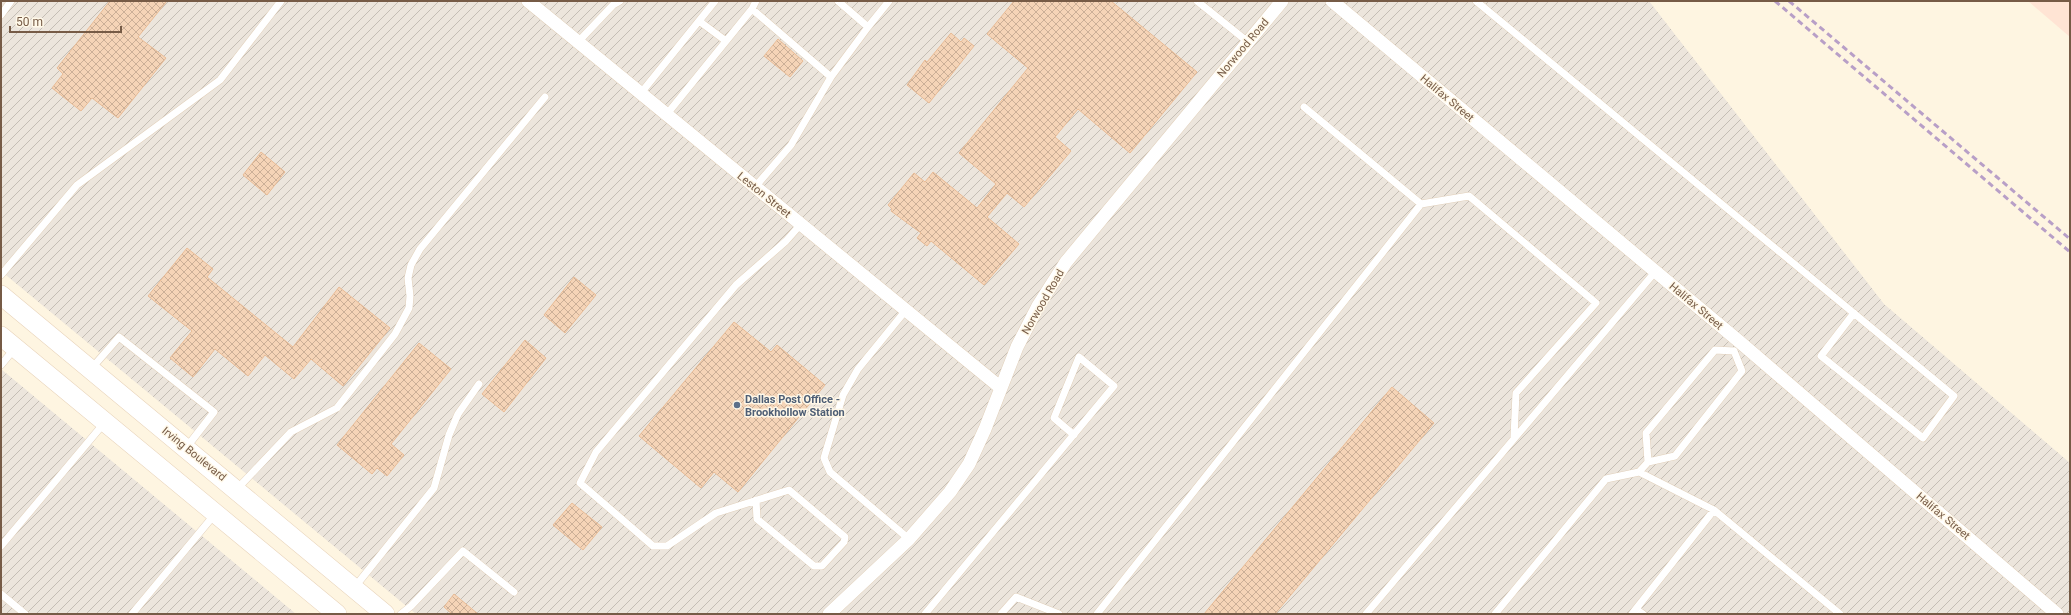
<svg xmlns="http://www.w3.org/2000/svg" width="2071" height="615" font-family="Roboto,sans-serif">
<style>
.commercial{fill:#ffe4d4}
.industrial{fill:url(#industrial-furrows)}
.building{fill:url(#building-cross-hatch);stroke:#e9bc96}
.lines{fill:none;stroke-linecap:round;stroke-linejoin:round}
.service-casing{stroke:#e2d1bc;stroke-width:8}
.minor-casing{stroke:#e2d1bc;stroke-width:14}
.secondary-casing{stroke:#e8d3ba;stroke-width:20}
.service{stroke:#fff;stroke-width:7}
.minor{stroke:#fff;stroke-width:13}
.secondary{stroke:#fff;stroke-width:19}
.rail{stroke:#b89fc7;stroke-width:3;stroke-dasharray:6 4;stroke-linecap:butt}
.service-dot{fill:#5c6f8a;stroke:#fff8e8;stroke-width:1.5}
.labels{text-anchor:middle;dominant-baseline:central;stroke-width:3;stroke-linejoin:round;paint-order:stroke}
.street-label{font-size:11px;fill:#765b46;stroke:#fff8e8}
.service-label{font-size:11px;font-weight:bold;fill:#4e5e75;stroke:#fff8e8;text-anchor:start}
</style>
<defs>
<pattern id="industrial-furrows" width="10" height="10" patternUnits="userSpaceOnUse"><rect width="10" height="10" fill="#ece5dc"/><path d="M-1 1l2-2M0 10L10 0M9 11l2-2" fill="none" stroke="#c4bdb4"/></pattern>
<pattern id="building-cross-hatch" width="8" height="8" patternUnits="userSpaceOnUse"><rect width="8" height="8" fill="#f5d4b7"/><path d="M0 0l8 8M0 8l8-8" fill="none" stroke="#cbaf97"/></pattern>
</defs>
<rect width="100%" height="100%" fill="#fef5e1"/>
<path class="commercial" d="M2028,1H2070V37Z"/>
<path class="industrial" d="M1,1H1649L1884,304L2070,463V614H416L1,271Z
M1,369L296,614H1Z"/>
<path class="building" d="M110,1H167L138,37L166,58L118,118L92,98L81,111L52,88L63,74L57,68Z
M1014,1H1111L1197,72L1130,153L1078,109L1055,137L1071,151L1024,207L1007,193L987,217L1019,244L984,285L931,241L927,246L917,238L921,233L891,211L892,209L888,205L914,173L925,182L933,172L977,208L996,184L959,153L1028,68L987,34Z
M951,33L961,42L964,38L974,46L929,103L907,85L925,60L927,62Z
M778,39L803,61L790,77L764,56Z
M261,152L285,172L267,195L243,175Z
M187,248L213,269L207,277L293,347L339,287L390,328L343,386L311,359L294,379L265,355L248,376L215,349L193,377L170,358L192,331L148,296Z
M574,277L596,295L565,333L544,315Z
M734,322L771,352L777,345L825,385L738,492L714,472L701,488L639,436Z
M525,340L546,358L504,412L482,394Z
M419,343L451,369L391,444L404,455L387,476L377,468L372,474L337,445Z
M1392,387L1434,423L1275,614H1204Z
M572,503L602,527L583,550L553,525Z
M454,594L478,614H452L444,607Z"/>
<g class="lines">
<g class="service-casing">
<path id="service" d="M1197,1L1248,42
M1476,1L1954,396L1923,438L1821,356L1854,313
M752,9L831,77
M1,15L11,1
M699,21L726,41
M868,27L889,1
M578,42L613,5L620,1
M641,93L715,1
M667,114L752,9L756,1
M755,187L791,145L831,77L868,27L838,1
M1421,204L1469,196L1596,303L1516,393L1514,437
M1,275L77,185L220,80L281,1
M906,310L858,369L843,395L824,458L830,472L909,539
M1,365L15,348
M91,369L119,337L214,412L186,448
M1648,462L1646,433L1715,350L1734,351
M1639,472L1714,510L1840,614
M237,489L291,432L337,408L395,334L409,308L410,296L408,278L411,265L420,249L545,97
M756,500L757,519L814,566H822L844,542L845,537L789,490L716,513L667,546H653L580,483L596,452L736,285L786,241L801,224
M1,546L105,422
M354,588L434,488L449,435L458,414L479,384
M1,594L25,614
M1636,609L1643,614
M132,614L215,514
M401,614L411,606L463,551L514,592
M925,614L1114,386L1079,357L1054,418L1074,435
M1001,614L1016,597L1059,614
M1097,614L1421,204L1304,107
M1366,614L1655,272
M1495,614L1606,479L1639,472L1648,462L1675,456L1742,371L1734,351
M1632,614L1714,510"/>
</g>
<g class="minor-casing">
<path id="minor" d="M528,1L1001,388
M1332,1L1741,343L2057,614
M829,614L909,539L950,492L969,464L985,429L1017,347L1038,306L1066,262L1282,1"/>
</g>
<g class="secondary-casing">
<path id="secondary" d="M1,295L385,614
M1,336L337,614"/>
</g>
<use href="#service" class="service"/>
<use href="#minor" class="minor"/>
<use href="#secondary" class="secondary"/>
<path class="rail" d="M1775,1L2070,252
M1789,1L2070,239"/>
</g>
<circle class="service-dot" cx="737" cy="405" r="4"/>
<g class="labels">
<g class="street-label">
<text transform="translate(1243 48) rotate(-50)">Norwood Road</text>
<text transform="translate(1447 98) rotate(40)">Halifax Street</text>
<text transform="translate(764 195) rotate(39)">Leston Street</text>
<text transform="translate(1043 302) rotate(-60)">Norwood Road</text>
<text transform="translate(1696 306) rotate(40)">Halifax Street</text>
<text transform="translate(194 454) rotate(39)">Irving Boulevard</text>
<text transform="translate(1943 516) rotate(40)">Halifax Street</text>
</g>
<g class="service-label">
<text x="745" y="399">Dallas Post Office -<tspan x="745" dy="13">Brookhollow Station</tspan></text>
</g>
</g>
<rect width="2071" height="615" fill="none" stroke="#765b46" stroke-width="4"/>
<path d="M10 26v6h111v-6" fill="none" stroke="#765b46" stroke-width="2"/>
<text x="16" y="26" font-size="12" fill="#765b46" stroke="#fff8e8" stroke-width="3" paint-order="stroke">50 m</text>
</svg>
